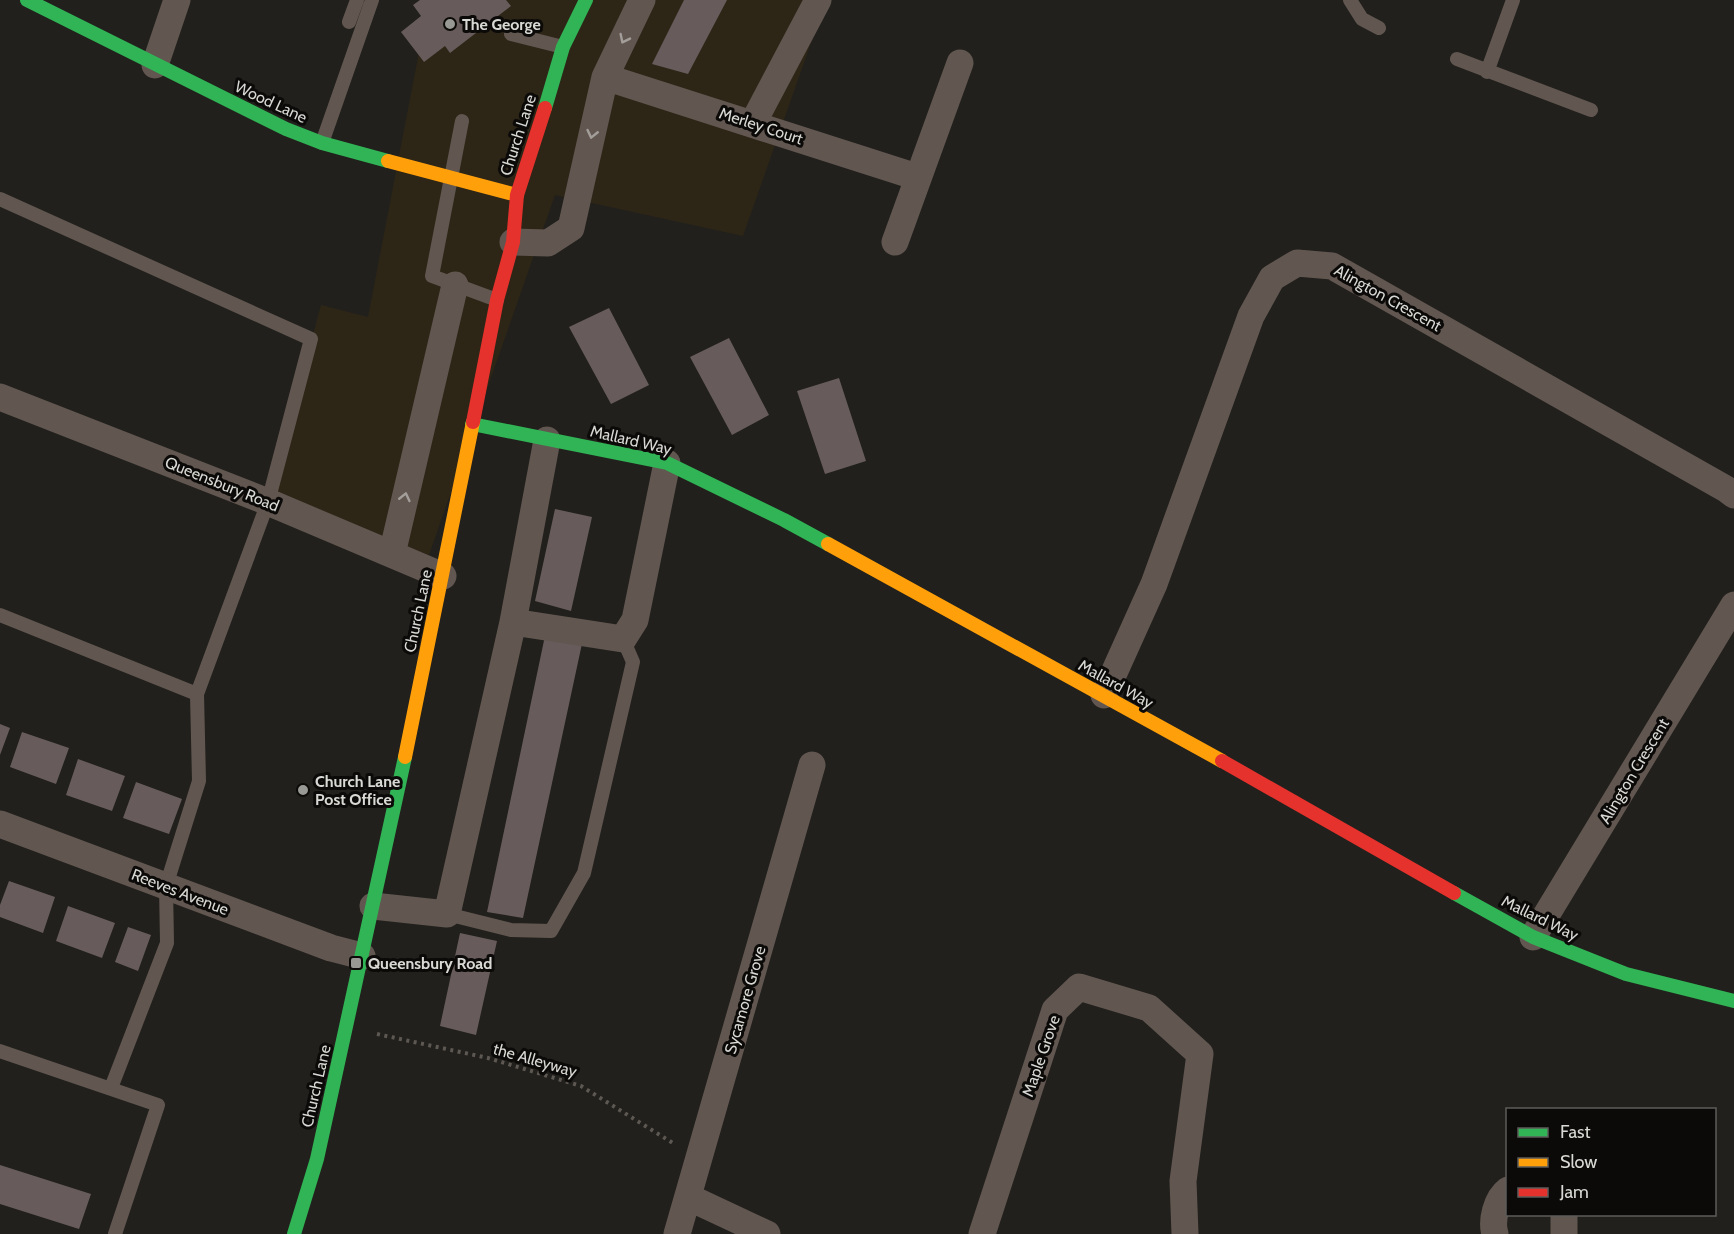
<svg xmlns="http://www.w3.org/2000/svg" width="1734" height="1234" font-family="Cabin,sans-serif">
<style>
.commercial{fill:#2d2617}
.building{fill:#675c5b}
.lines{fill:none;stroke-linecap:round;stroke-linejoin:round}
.path{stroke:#5e5853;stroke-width:4;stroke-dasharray:3 4.5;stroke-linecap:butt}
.lane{stroke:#625650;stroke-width:14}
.street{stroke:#625650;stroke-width:27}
.fast{stroke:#30b455;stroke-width:14}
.slow{stroke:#ff9f0a;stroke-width:14}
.jam{stroke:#e5322d;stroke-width:14}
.oneway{stroke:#a39e99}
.poi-dot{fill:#989894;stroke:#0b0a08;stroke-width:2}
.labels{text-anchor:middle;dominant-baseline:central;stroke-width:6;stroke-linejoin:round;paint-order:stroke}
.poi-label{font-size:16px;font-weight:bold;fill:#d8d8d4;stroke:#0b0a08;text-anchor:start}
.street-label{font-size:16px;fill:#d8d8d4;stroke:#0b0a08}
</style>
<rect width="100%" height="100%" fill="#21201c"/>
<path class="commercial" d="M429,0H826L743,236L555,195L429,555L268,502L321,305L368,317Z"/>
<path class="building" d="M420,0H506L511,6L450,53L445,46L424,62L401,32L421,16L413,5Z
M684,0H727L688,74L652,64Z
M609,308L649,385L611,404L569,327Z
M729,338L769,415L732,435L690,357Z
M839,378L866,461L825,474L797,391Z
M555,509L592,517L571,611L535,601Z
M546,631L583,639L523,918L487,912Z
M0,724L10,728L0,755Z
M22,732L69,748L56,784L10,767Z
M78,759L125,776L112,811L66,795Z
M136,782L182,799L169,834L123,818Z
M9,881L55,897L43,933L0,917V905Z
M68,906L115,923L102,958L56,941Z
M128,927L151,935L138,971L115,962Z
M460,933L497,941L476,1035L440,1026Z
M0,1165L91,1194L79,1229L0,1204Z"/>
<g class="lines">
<path class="path" d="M377,1034L488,1058L581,1086L676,1145"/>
<path class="lane" d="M1350,0L1362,19L1379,28
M349,22L357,0
M511,34L563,47
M1457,59L1591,110
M1487,72L1513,0
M462,121L432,276L497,300
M322,143L372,0
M0,199L311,339L268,502L197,694L199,781L166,886L167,943L111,1088
M0,615L197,694
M447,914L511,930L551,931L584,873L633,662L623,639
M0,1051L158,1105L115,1234"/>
<path class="street" d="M155,65L177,0
M605,77L917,177
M753,123L818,0
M513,242L548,243L571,228L605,77L642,0
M895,242L960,63
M0,397L268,502L443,576
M392,554L455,285
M513,622L623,639L635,620L667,463
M1104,695L1154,584L1251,316L1272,278L1297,263L1332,266L1726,489L1734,495
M0,824L331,948L362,956
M373,906L447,914L513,622L547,440
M1533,937L1734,605
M688,1197L767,1234
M677,1234L812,765
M982,1234L1055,1010L1079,987L1149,1008L1200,1054L1183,1181L1185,1234
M1495,1234C1491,1221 1496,1199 1508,1190
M1564,1234V1214"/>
<path class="fast" d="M27,0L286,129L322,143L388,161
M545,108L563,47L586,0
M472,424L667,463L784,520L828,544
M1454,893L1533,937L1626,974L1734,1001
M294,1234L317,1159L405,757"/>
<path class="slow" d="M388,161L517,195
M828,544L1222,761
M405,757L473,422"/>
<path class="jam" d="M473,422L497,300L513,242L517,195L545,108
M1222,761L1454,893"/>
</g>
<defs><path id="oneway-chevron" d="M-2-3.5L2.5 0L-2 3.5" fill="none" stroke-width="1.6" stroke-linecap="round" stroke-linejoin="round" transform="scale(1.5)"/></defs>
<g class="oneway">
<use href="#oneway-chevron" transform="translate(624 39) rotate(116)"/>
<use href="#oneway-chevron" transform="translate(592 134) rotate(103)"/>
<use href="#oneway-chevron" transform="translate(405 497) rotate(-77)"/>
</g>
<g class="poi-dot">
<circle cx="450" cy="24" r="6"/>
<circle cx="303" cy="790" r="6"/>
<rect x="350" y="957" width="12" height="12" rx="3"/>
</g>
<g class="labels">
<g class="poi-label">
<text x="462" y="24">The George</text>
<text x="315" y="781">Church Lane<tspan x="315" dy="18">Post Office</tspan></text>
<text x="368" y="963">Queensbury Road</text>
</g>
<g class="street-label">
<text transform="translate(271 102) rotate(25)">Wood Lane</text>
<text transform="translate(761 126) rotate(18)">Merley Court</text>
<text transform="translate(518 135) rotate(-72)">Church Lane</text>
<text transform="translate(1388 298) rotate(29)">Alington Crescent</text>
<text transform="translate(631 440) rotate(13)">Mallard Way</text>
<text transform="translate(222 484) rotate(22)">Queensbury Road</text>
<text transform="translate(418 611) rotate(-78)">Church Lane</text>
<text transform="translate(1116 684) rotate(29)">Mallard Way</text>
<text transform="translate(1634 771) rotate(-59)">Alington Crescent</text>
<text transform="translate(180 892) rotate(21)">Reeves Avenue</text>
<text transform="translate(1540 918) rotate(26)">Mallard Way</text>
<text transform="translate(745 1000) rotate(-74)">Sycamore Grove</text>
<text transform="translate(1041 1056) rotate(-71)">Maple Grove</text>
<text transform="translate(535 1060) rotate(16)">the Alleyway</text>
<text transform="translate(316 1086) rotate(-77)">Church Lane</text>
</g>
</g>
<rect x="1506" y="1108" width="210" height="108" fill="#0b0a08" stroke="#5d5c5a" stroke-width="1.5"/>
<rect x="1518" y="1128" width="30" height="9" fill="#30b455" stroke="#5d5c5a" stroke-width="1.5"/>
<text x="1560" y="1138" font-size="18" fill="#d8d8d4">Fast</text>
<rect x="1518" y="1158" width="30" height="9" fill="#ff9f0a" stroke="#5d5c5a" stroke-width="1.5"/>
<text x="1560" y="1168" font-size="18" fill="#d8d8d4">Slow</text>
<rect x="1518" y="1188" width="30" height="9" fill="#e5322d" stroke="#5d5c5a" stroke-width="1.5"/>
<text x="1560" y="1198" font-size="18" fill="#d8d8d4">Jam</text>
</svg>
